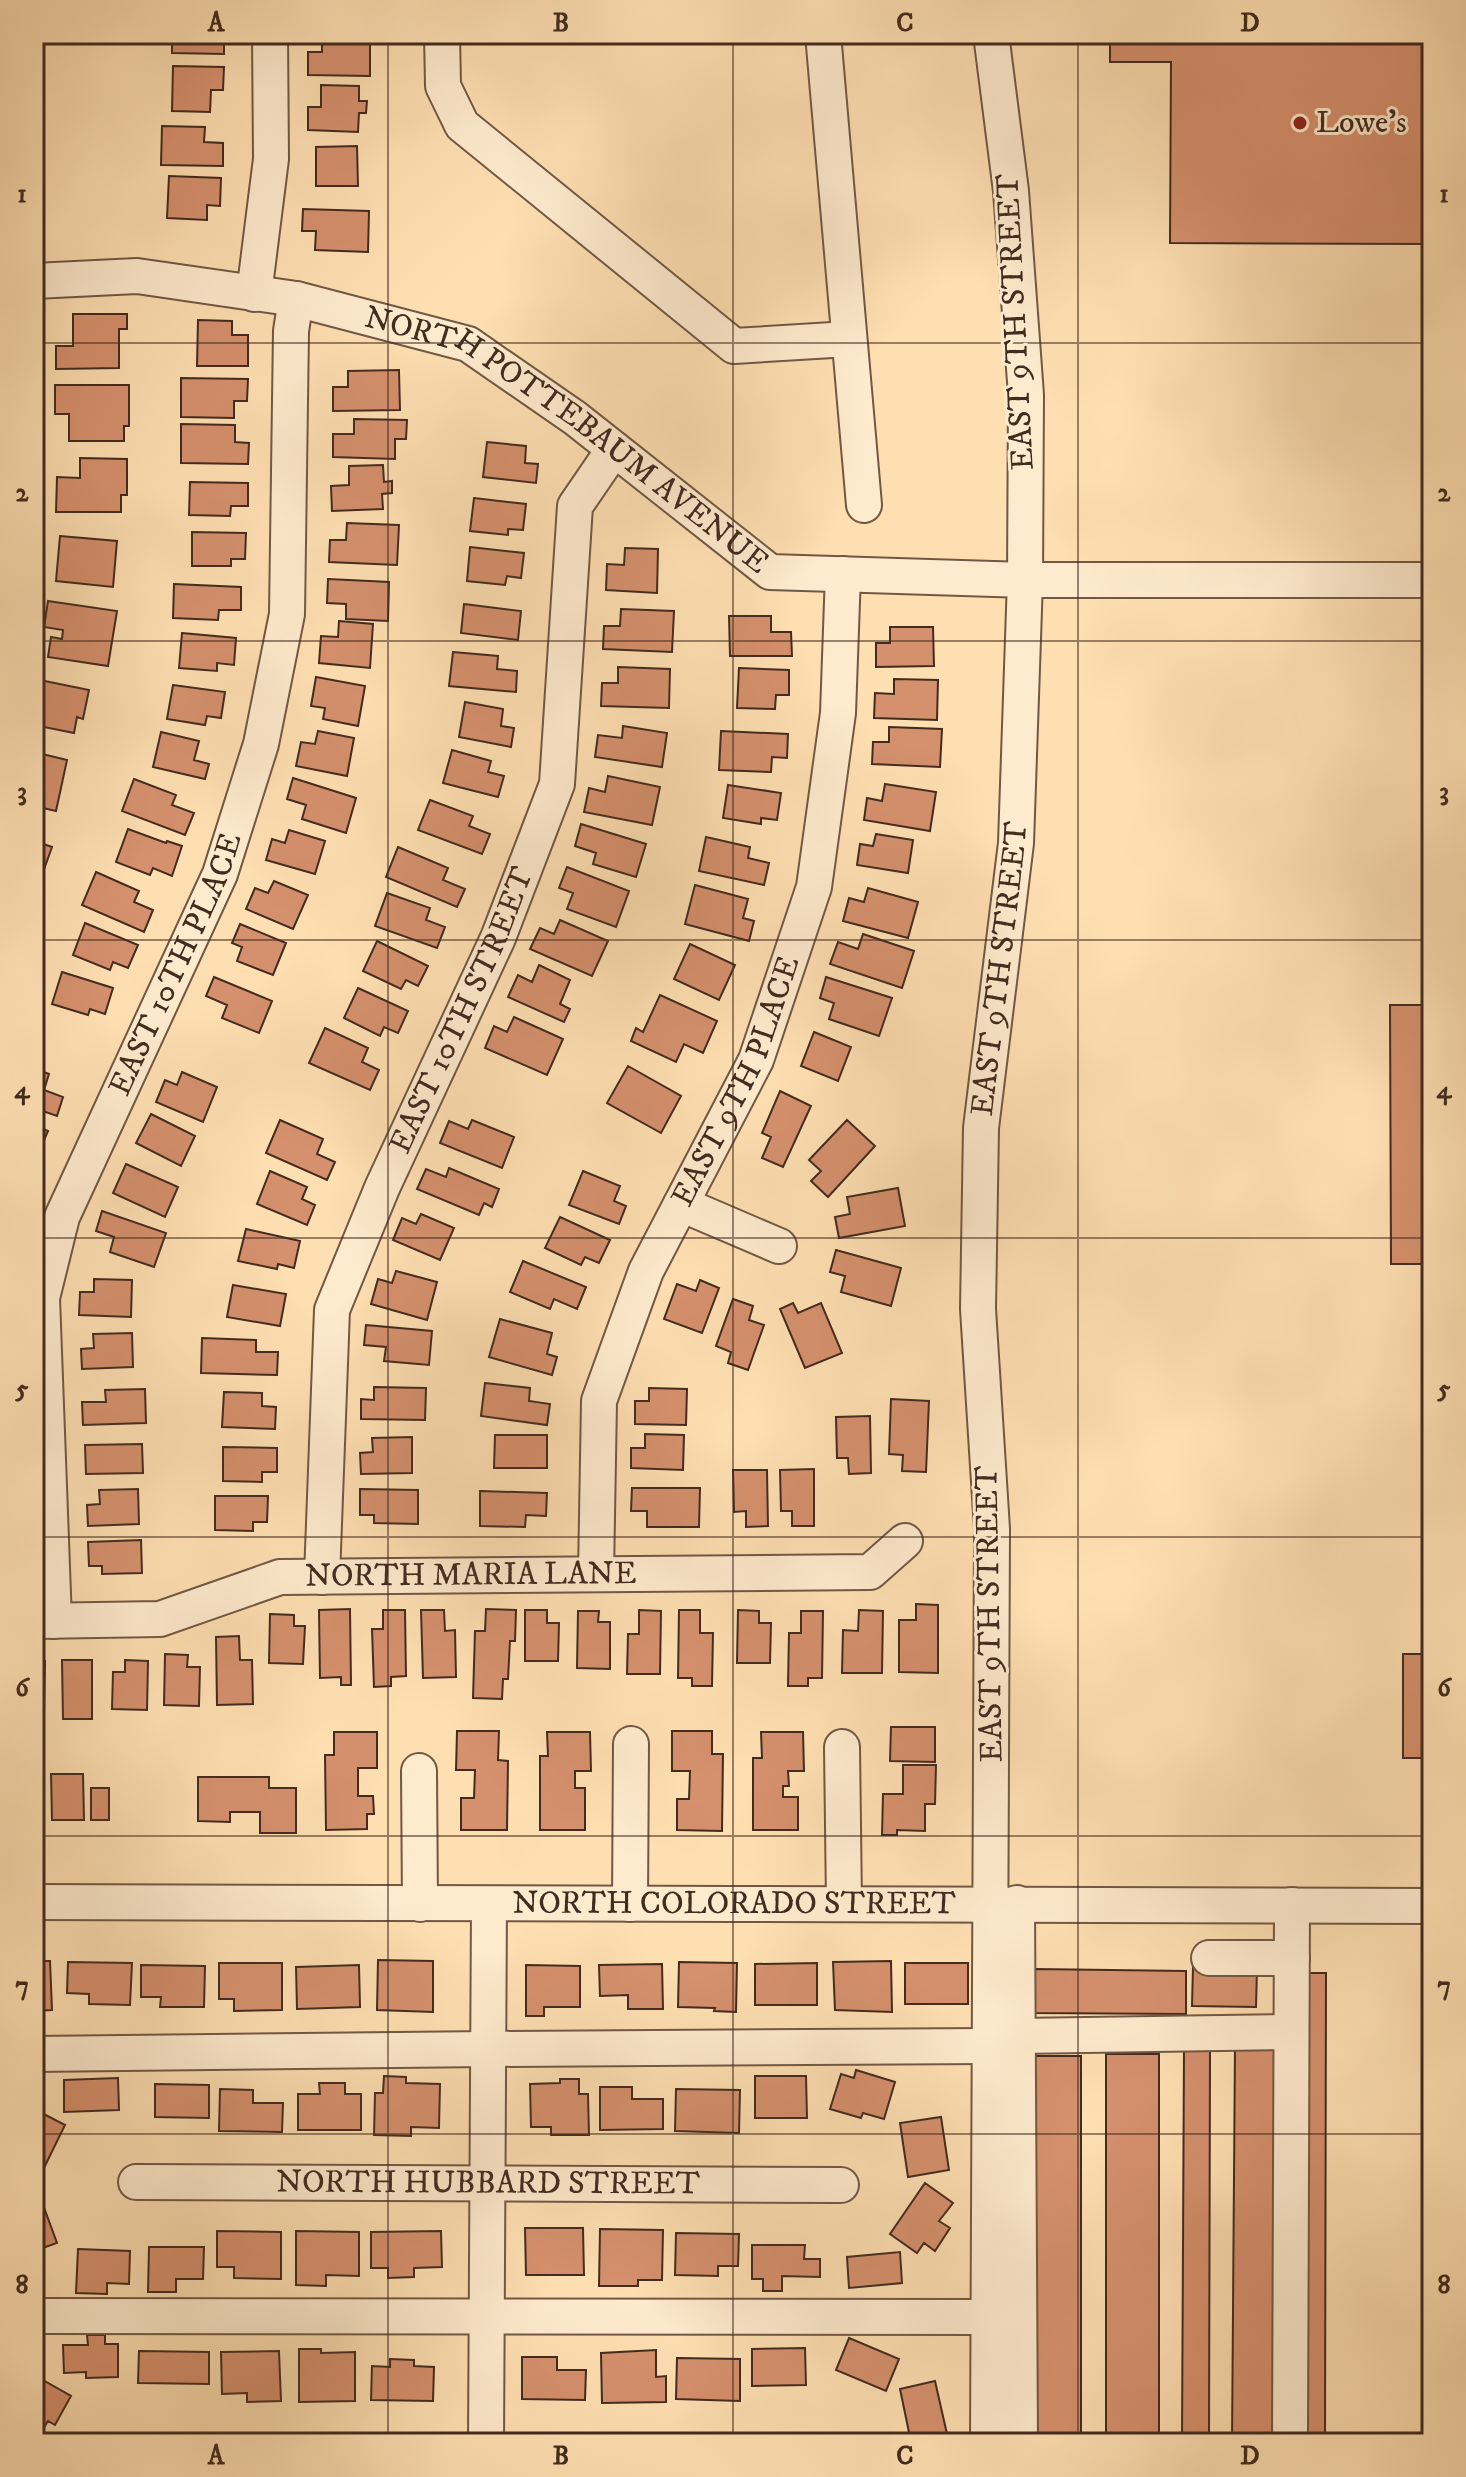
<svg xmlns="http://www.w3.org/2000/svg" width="1466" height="2477" font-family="'IM FELL DW Pica',serif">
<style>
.building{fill:#d5906d;stroke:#432b1f;stroke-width:2}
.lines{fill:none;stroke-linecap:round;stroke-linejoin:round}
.minor-casing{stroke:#725844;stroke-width:38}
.minor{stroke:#feeacd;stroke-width:34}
.grid{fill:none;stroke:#432b1f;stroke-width:2;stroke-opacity:0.55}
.poi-dot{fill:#8f2418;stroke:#feeacd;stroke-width:3}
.labels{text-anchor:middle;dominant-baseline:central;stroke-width:6;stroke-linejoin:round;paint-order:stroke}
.poi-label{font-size:32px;fill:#432b1f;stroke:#feeacd;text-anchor:start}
.street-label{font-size:32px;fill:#432b1f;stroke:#feeacd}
.neatline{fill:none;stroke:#432b1f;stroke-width:3}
.grid-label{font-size:26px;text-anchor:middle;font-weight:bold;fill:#432b1f}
</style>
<rect width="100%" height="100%" fill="#fedfb2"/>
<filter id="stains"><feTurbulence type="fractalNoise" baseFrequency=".0025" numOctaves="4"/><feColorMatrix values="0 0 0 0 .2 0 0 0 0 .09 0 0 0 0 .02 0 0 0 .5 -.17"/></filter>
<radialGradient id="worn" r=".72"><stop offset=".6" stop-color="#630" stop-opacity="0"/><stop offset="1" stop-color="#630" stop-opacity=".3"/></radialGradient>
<path class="building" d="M172,34H224V54L172,53Z
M1110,34H1432L1430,154H1432V244L1170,243L1171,62H1110Z
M322,37H370V76L308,75V52H322Z
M173,66L224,67L223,90H211L210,112L172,111Z
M321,85L359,86V101H367L366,113H359L358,132L308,130V107H321Z
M162,126L205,127L204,142L223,143V166L161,165Z
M357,146L358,186H316V147Z
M169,176L221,178L220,206L207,205V220L167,218Z
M303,209L369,211L368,252L315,250L316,231H302Z
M73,314H127V329H119V368L56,369V346H73Z
M198,320L232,321V335H248V366H197Z
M399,370L400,410L333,411V387H348V371Z
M181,378L248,379L247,401H234V418L181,417Z
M55,385H129V426H124V441H69V414H55Z
M354,419L407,420L406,439H395V459L333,457V434H354Z
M181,424L235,425V442L249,443L248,464L181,463Z
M487,442L526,446L525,463L538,464L536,483L483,477Z
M80,458L127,459V495H121V512H56L57,477L80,478Z
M383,465L384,482L392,481V493L382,494L383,509L332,511L331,486L349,485V466Z
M190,482L248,483V506H231L230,516L189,515Z
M474,498L526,504L523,530L508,529V535L470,531Z
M347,523L399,525L397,565L329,562L330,540H346Z
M192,532L246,533L245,559H231V566H192Z
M60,536L117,541L113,587L56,581Z
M470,547L524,553L521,578L507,576L505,585L467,581Z
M625,548L658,549L657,593L606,590L607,564L624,565Z
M328,579L389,582L388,621L346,619V604L327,603Z
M174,584L241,587V610H219L218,620L173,618Z
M48,601L117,611L108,666L48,657L51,637L62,639L63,630L44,627Z
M464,604L521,611L518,640L461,633Z
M621,609L674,611L672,652L603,649L604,626H620Z
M729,616H771V632H791L792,656H730Z
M339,621L373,624L370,668L319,663L321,636L338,637Z
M890,627H933L934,666L876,667V643H890Z
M182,633L236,638L234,665L217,663V671L179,668Z
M453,652L498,656L497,669L517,671L516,692L449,686Z
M618,667L670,669L669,708L601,706L602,683H618Z
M739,668L789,670V695H776L775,709L737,708Z
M316,677L365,686L358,726L323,719L325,708L311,706Z
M35,679L89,690L83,719L77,717L74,733L34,725Z
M894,679L938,680L937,720L874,718L875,693L894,694Z
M173,685L225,692L221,718L207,716L205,725L167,719Z
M465,702L503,709L501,726L514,728L511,747L459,737Z
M623,726L667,733L662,767L595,757L598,735L622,738Z
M889,727L942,729L940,767L872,764L873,742H889Z
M318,731L354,738L347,776L296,766L301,742L315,744Z
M721,731L788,734L787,758L772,757L771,772L719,770Z
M161,732L199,741L194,760L209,764L205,779L153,767Z
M452,750L491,761L488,772L504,776L498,797L443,783Z
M34,752L67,760L56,811L34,806Z
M608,776L660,787L652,825L584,812L589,788L605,792Z
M293,778L356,798L346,833L302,819L306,805L287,799Z
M134,779L176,795L172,805L194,813L185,835L122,811Z
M885,784L936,792L930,831L864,820L867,798L882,801Z
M728,785L781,793L777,820L761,818V824L723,818Z
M430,800L473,816L469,826L490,834L482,854L418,830Z
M581,824L646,844L636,877L593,864L596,853L575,846Z
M128,829L166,843L167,841L182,846L172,876L153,868L150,875L116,862Z
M289,830L325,841L315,874L266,860L272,839L285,843Z
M876,834L913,840L908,873L857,865L860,844L873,846Z
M706,837L750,847L748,858L769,863L764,885L699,871Z
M34,841L52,847L42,875L34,872Z
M398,847L448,868L443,880L465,889L457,907L386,877Z
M567,867L629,891L616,927L567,909L573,893L559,888Z
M96,872L139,891L134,902L153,910L144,932L82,905Z
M274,881L308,895L293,929L246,909L255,888L268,893Z
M695,885L748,899L743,918L754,921L749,941L685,924Z
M868,888L918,902L908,938L843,921L849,898L864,902Z
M387,893L430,908L426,920L445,927L437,948L375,926Z
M560,920L608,941L592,976L530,949L540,928L554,934Z
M85,923L138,945L128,968L113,962L110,970L73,955Z
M240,924L286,943L273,975L237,961L242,947L232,943Z
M863,934L914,951L902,988L830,964L838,942L858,949Z
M377,941L428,966L418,986L406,980L401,989L363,971Z
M690,944L735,965L719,1000L674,979Z
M539,965L570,980L560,1004L570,1009L564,1022L508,997L518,975L532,982Z
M62,972L113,988L105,1014L90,1009L88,1015L52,1004Z
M214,977L272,1001L259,1033L222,1018L227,1005L206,996Z
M826,977L892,998L879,1036L829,1019L834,1003L820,998Z
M358,988L408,1011L398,1033L384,1027L380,1036L344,1018Z
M660,995L717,1021L703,1053L684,1044L676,1062L631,1041L636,1028L643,1032Z
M1390,1005H1432V1264H1391Z
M514,1017L563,1039L547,1075L485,1048L494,1026L507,1032Z
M325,1028L368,1048L362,1062L379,1070L370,1090L309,1063Z
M814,1032L851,1047L838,1081L801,1066Z
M628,1066L681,1096L661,1133L607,1103Z
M34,1069L49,1074L44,1090L63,1097L57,1116L34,1108Z
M182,1072L217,1087L203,1122L156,1102L165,1080L177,1085Z
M780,1091L811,1106L783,1167L762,1158L771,1137L762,1133Z
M151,1114L195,1136L181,1166L136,1143Z
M280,1120L323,1139L317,1154L335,1162L327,1180L266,1153Z
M472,1120L514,1137L502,1168L440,1143L449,1121L468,1129Z
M847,1120L875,1146L828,1197L811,1181L821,1171L809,1160Z
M34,1125L48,1131L38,1154L34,1153Z
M126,1164L178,1187L165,1217L113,1193Z
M449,1168L499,1189L492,1207L484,1203L479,1215L417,1189L426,1169L446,1177Z
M270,1171L307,1187L302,1199L315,1205L307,1225L257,1204Z
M583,1171L620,1186L614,1201L626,1206L619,1224L569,1205Z
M898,1188L905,1226L839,1238L835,1217L850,1214L847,1197Z
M102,1211L166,1233L154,1267L110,1252L114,1237L96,1231Z
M421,1214L454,1228L440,1260L393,1240L402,1218L416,1224Z
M560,1217L610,1240L599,1263L585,1257L581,1265L545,1248Z
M246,1229L300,1241L294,1268L278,1264L277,1269L238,1261Z
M836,1250L901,1268L891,1306L841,1292L845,1276L830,1272Z
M523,1261L586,1287L577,1309L554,1299L550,1309L510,1292Z
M396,1271L437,1282L427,1320L371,1304L378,1279L392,1283Z
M94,1279L132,1280L131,1317L79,1315L80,1292H94Z
M700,1280L719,1288L702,1333L664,1319L677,1284L696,1291Z
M233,1285L286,1294L280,1326L227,1317Z
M733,1299L753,1306L749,1320L764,1325L748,1370L728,1363L731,1352L716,1346Z
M793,1303L798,1313L821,1303L842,1353L805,1368L780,1309Z
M500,1319L552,1333L547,1354L557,1357L552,1375L489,1357Z
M366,1325L432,1331L429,1365L384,1361L386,1347L364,1345Z
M132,1333L133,1367L82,1369L81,1349L94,1348L93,1334Z
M202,1338L256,1340V1352H278L277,1375L201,1373Z
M485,1383L530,1388L529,1401L550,1404L547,1425L481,1416Z
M374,1387L426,1388L425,1420L361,1419V1399L374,1400Z
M649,1388L687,1389L686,1425L635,1424V1401H649Z
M145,1389L146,1423L83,1425L82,1402H106L105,1390Z
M224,1392L262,1393V1406L276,1407L275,1429L222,1427Z
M891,1399L929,1401L926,1472L902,1471L903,1455L889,1454Z
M870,1416L871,1473L849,1474L848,1458H837L836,1417Z
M645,1434L684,1435L683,1470L631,1468V1448H645Z
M495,1435H547V1468H494Z
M412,1437V1473L361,1474L360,1453L373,1452L372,1438Z
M142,1444L143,1473L86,1474L85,1445Z
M223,1447L277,1448V1472H262V1482L223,1481Z
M814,1469V1526H792V1511H781L780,1470Z
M733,1470H767L768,1526L746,1527V1511L734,1512Z
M632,1488H700L699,1527H647V1511H631Z
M138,1489L139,1524L88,1526L87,1505L100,1504L99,1490Z
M360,1489L418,1490V1524L374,1523V1515H360Z
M480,1491L547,1493L546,1516L526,1515L525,1527L480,1526Z
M215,1496H268L267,1522H253V1531L215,1530Z
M141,1540L142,1573L102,1574V1566H89L88,1542Z
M1422,1549H1432V1758H1403V1654H1422Z
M916,1604L938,1605V1673L899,1672V1620H916Z
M350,1609L351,1685H341V1677L320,1678L319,1610Z
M486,1609L516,1610L515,1641H510L508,1679H503L502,1699L473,1698L475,1631H485Z
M383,1610H405L406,1676L391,1677V1686L374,1687L372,1629H383Z
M421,1610H444L445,1631L455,1630L456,1677L423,1678Z
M525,1610H547V1623H559L558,1661H525Z
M639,1610L661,1611L660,1674H627L628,1634H639Z
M679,1610H700V1633H713L712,1686H692V1678H678Z
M738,1610L759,1611V1623H771L770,1663H737Z
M859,1610L883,1611L882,1673H842L843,1630L858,1631Z
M578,1611H599L598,1622H610V1669L577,1668Z
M801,1611H823L822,1678H808V1686H788L789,1633H801Z
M270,1614L294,1615V1626H305L303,1664L269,1663Z
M239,1636L240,1660H252L253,1704L217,1705L216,1637Z
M165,1654L188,1655L187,1667H200L199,1706L164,1705Z
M34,1660L45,1661L44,1714H34Z
M62,1660H92V1719H63Z
M125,1660L148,1661L147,1710L112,1709L113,1672H125Z
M891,1727H935V1762L890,1761Z
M457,1731H499L498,1760L508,1761L507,1830H461V1798H474L475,1770H456Z
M672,1731H712V1754H723L722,1831L677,1830V1799H689L690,1771H672Z
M334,1732H377V1768H358V1796H373L374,1814H367V1829L326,1830L325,1755H334Z
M547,1732H590L591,1771H575V1788H585V1830H540V1756H548Z
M761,1732H803L804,1771H788L789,1786H783V1797H798V1830H753V1758H762Z
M903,1765H936L935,1804H925V1831L897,1830V1835H882L883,1794H903Z
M51,1774H83L84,1820H52Z
M198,1777H269V1788H296V1833H260V1812H230V1822L198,1821Z
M34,1778H44L43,1815H34Z
M91,1788H109V1820H91Z
M378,1960L433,1961V2012L377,2010Z
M34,1961H50L52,2010L34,2011Z
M891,1961L892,2012L835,2010L833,1962Z
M68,1962L132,1963L130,2005L89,2004V1994L67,1993Z
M679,1962L737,1963L736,2012L714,2011L715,2008L678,2007Z
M219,1963H282V2010L234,2011V1999H219Z
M817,1963V2005H755V1964Z
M905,1963H968V2004H905Z
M662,1964L663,2009H628V1995L600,1996L599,1965Z
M141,1965L205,1966L204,2007H160L161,1997H141Z
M359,1965L360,2007L297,2009L296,1967Z
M526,1965L580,1966V2007H544V2016H526Z
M1193,1966L1257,1968L1256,2007L1192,2006Z
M1034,1969L1186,1971V2014L1033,2013Z
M1306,1973H1326L1325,2443H1305Z
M1235,2045L1284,2046L1281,2443H1232Z
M1184,2048H1210L1209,2443H1182Z
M1106,2054H1159V2443H1106Z
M1034,2056H1081V2443H1034Z
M856,2070L895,2082L884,2119L863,2113L861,2118L830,2109L841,2074L854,2078Z
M384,2076L406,2077V2083L440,2084L439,2128L411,2127V2136L374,2135L375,2093H383Z
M755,2076H806L807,2118H755Z
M118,2078L119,2110L64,2112V2080Z
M560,2079H579V2094H588L589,2135H551V2127H531L530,2084L560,2083Z
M319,2083H345V2094H361V2130H298V2094H320Z
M155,2084L209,2085V2118L155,2117Z
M600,2087H632V2099H663V2129L600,2130Z
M220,2089L253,2090V2103H283L282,2132L219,2131Z
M676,2089L740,2090L739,2133L675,2131Z
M34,2109L65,2125L41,2174L34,2170Z
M941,2117L949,2170L908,2177L900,2123Z
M35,2183L57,2243L34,2251V2184Z
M925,2183L953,2203L939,2221L950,2228L935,2251L924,2243L917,2253L890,2234Z
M525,2228H583L584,2275H526Z
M600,2229L663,2230L662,2280H638V2286H599Z
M217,2231L281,2232V2279L234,2278V2267H217Z
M296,2231L359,2232V2276L326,2275V2286L296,2285Z
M441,2231L442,2267L414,2268V2277L388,2278V2268H371V2232Z
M676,2233L739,2234L738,2266H718V2276L675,2275Z
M752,2245H805L804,2259H820V2277L782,2276V2291H763V2279H752Z
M149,2247H204L203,2279H176V2292H148Z
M78,2249L130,2251L129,2284L107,2283V2294L76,2293Z
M900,2252L902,2283L849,2288L847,2257Z
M87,2335H105V2344H118V2377L86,2378V2372L64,2373L63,2345H88Z
M849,2338L899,2359L886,2391L836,2370Z
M805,2348L806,2385L752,2386V2349Z
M299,2349H321V2353L355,2352V2401L299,2402Z
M656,2350V2377L666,2376V2402L602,2403L601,2353Z
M139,2351L209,2352V2384L138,2383Z
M279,2351L281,2401L247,2402V2393L222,2394L221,2352Z
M522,2357H557V2370H586L585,2400L522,2399Z
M677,2358L740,2359V2401L676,2399Z
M390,2359L414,2360V2366L434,2367L433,2401L371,2400L372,2366L390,2367Z
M34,2375L71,2396L55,2425L48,2421L38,2437L34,2435Z
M935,2381L947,2434L911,2442L900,2389Z"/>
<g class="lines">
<g class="minor-casing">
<g id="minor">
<path d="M442,34L443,86L462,125L734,346L849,339"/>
<path d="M823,34L864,505"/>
<path id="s1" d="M34,281L137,276L296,299L468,344L575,418L770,572L1025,580H1432"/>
<path d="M254,294L271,159L270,34"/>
<path d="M681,1204L779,1246"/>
<path id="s2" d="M596,1574L599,1401L646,1271L756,1060L814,887L838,713L843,574"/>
<path id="s3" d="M322,1577L332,1310L382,1188L498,938L557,784L575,506L614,449"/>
<path id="s4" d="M34,1621L160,1619L280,1577L870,1572L905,1541"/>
<path id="s5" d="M54,1621L42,1298L62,1217L220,874L261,744L287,614L291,331L296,299"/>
<path d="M842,1747L844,1904"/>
<path d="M419,1771L420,1904"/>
<path id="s6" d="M34,1902C500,1905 966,1903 1432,1906"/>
<path d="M1017,1903L1020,2443"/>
<path d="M630,1904L631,1744"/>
<path d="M1209,1958H1292"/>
<path d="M1018,2036L1291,2032"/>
<path d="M34,2054L489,2049L991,2046"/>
<path id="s7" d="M136,2182L841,2185"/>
<path d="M34,2316L990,2317"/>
<path d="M486,2443L489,1904"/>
<path id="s8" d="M988,2443L992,1529L978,1309L981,1128L1016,843L1025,580L1026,395L1011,191L991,34"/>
<path d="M1290,2443L1292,1905"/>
</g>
</g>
<use href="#minor" class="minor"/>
</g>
<path class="grid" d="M388,34V2443M733,34V2443M1078,34V2443M34,343H1432M34,641H1432M34,940H1432M34,1238H1432M34,1537H1432M34,1836H1432M34,2134H1432"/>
<circle class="poi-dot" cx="1300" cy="123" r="8"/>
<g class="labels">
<g class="poi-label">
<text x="1316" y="123">Lowe's</text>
</g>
<g class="street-label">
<text transform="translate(1016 322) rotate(-93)">EAST 9TH STREET</text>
<text stroke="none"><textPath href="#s1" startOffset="574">NORTH POTTEBAUM AVENUE</textPath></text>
<text stroke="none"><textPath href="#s5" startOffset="684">EAST 10TH PLACE</textPath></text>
<text stroke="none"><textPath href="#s8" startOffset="1476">EAST 9TH STREET</textPath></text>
<text stroke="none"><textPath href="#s3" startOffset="594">EAST 10TH STREET</textPath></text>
<text stroke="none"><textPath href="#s2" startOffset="522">EAST 9TH PLACE</textPath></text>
<text stroke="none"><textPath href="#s4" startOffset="444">NORTH MARIA LANE</textPath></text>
<text transform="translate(990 1614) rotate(-91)">EAST 9TH STREET</text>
<text stroke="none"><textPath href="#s6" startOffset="700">NORTH COLORADO STREET</textPath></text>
<text stroke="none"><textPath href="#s7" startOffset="352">NORTH HUBBARD STREET</textPath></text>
</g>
</g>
<rect width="1466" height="2477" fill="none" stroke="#fedfb2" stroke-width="88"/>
<rect x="44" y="44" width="1378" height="2389" class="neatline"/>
<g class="grid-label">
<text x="216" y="31">A</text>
<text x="561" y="31">B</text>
<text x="905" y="31">C</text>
<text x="1250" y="31">D</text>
<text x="22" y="202">1</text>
<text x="1444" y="202">1</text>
<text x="22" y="501">2</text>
<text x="1444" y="501">2</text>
<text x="22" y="800">3</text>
<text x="1444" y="800">3</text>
<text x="22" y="1098">4</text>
<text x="1444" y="1098">4</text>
<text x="22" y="1397">5</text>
<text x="1444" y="1397">5</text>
<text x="22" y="1696">6</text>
<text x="1444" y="1696">6</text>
<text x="22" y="1994">7</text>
<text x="1444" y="1994">7</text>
<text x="22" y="2293">8</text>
<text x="1444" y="2293">8</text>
<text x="216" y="2464">A</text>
<text x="561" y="2464">B</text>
<text x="905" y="2464">C</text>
<text x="1250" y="2464">D</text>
</g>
<rect width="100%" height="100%" filter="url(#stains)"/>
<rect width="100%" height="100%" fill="url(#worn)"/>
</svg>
